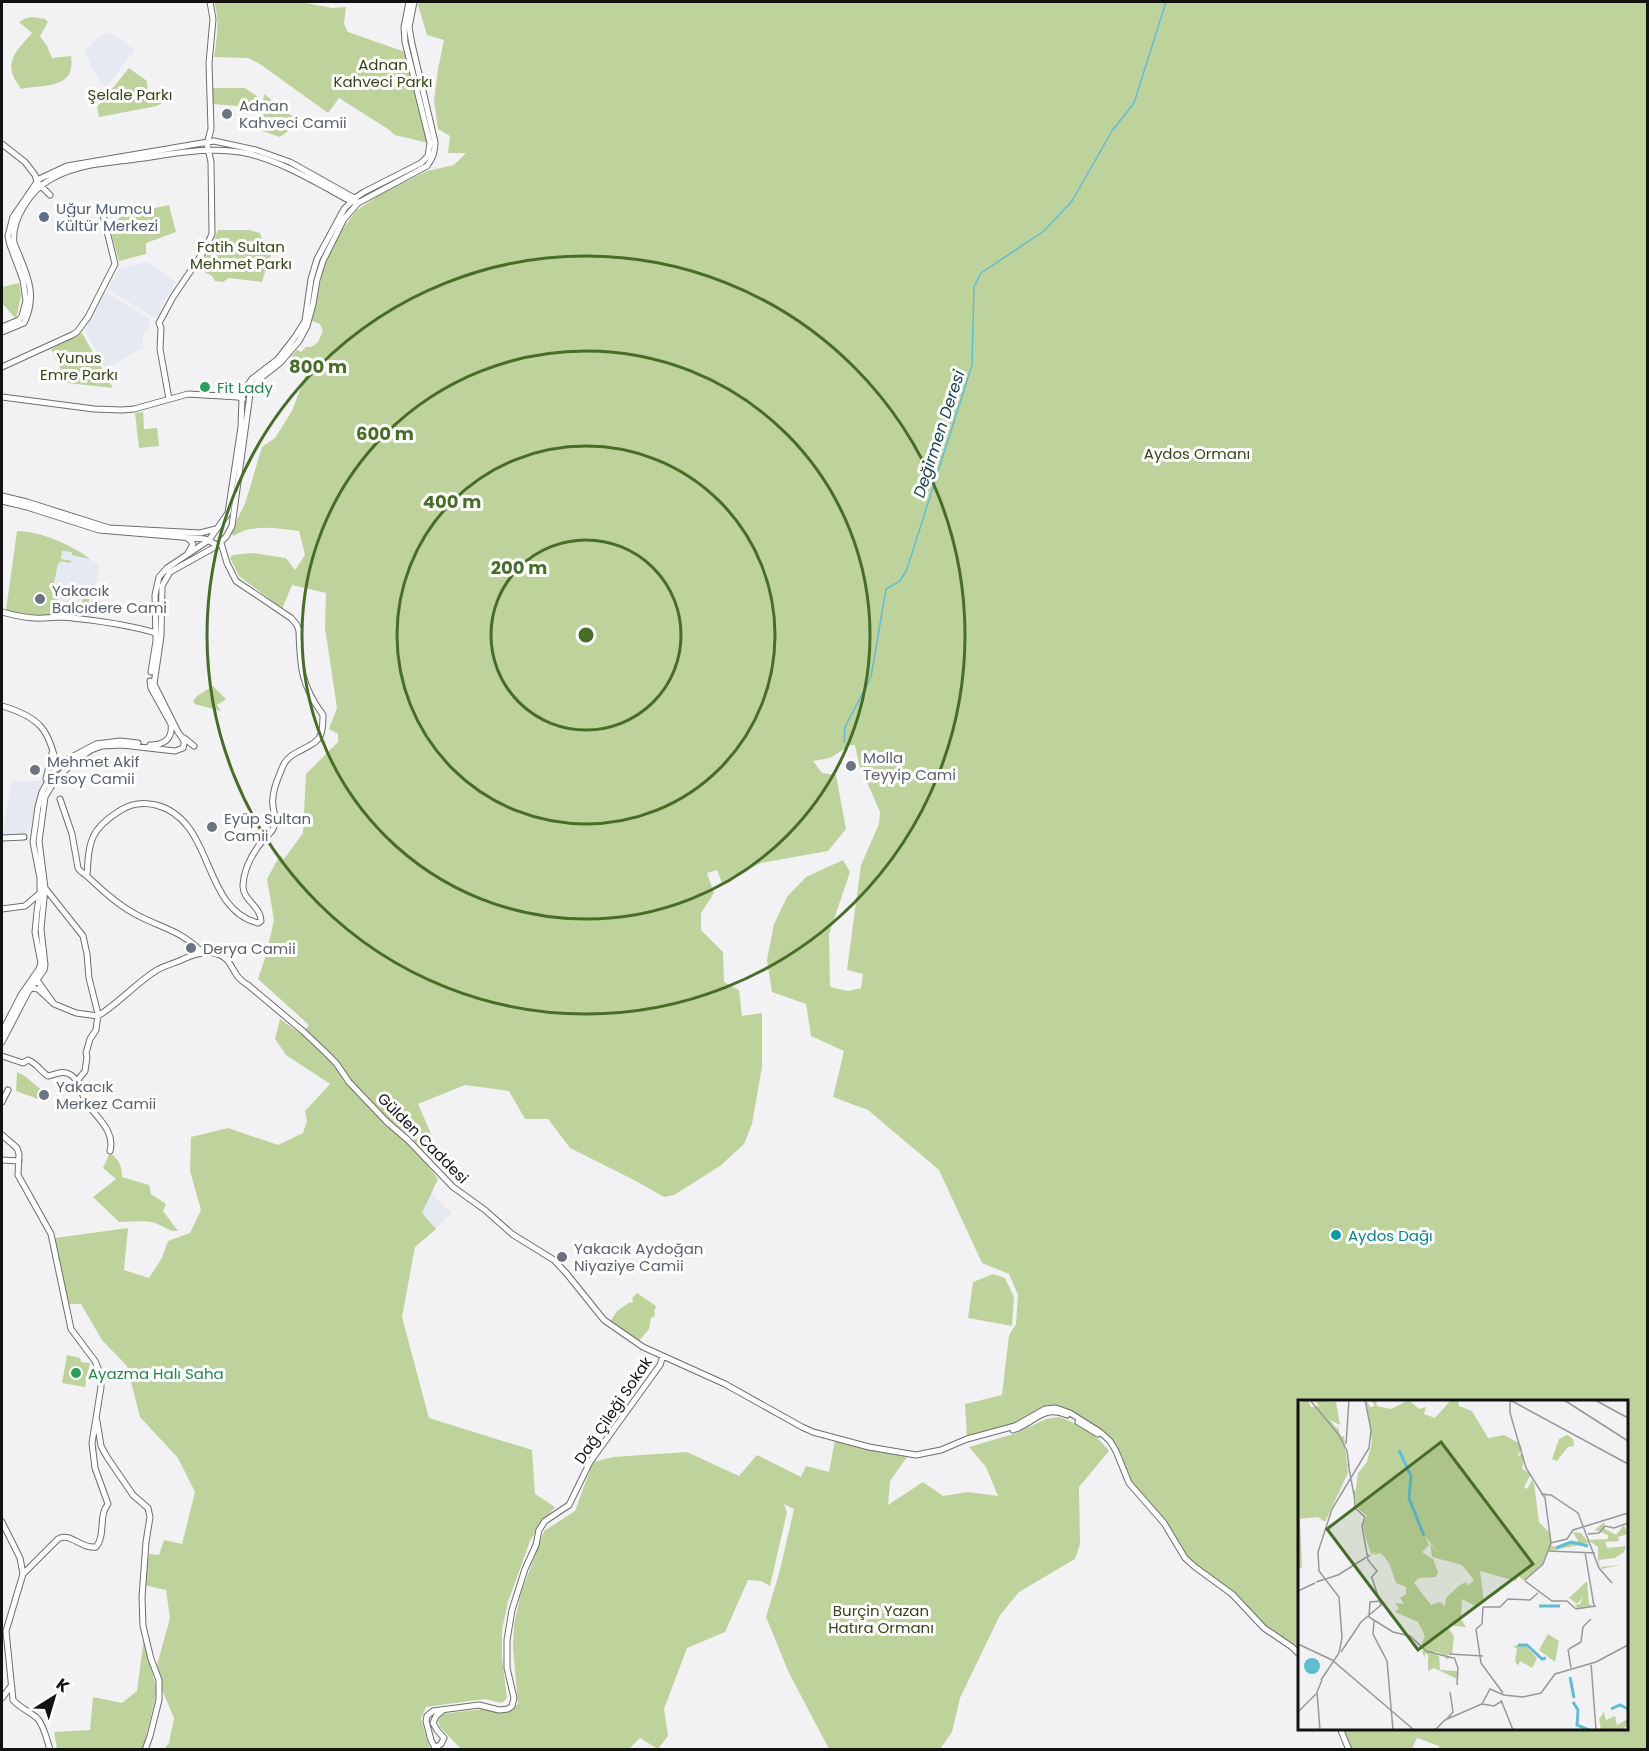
<svg xmlns="http://www.w3.org/2000/svg" width="1649" height="1751" font-family="Poppins,sans-serif">
<style>
.built{fill:#e5e9f2}
.green{fill:#bed39b}
.lines{fill:none;stroke-linecap:round;stroke-linejoin:round}
.stream{stroke:#61bdd4;stroke-width:1.5}
.secondary-casing{stroke:#6d6e6f;stroke-width:7}
.secondary{stroke:#fff;stroke-width:5}
.ring{fill:none;stroke:#476d28;stroke-width:3}
.worship-dot{fill:#6b7280;stroke:#fff;stroke-width:2}
.service-dot{fill:#5c6f8a;stroke:#fff;stroke-width:2}
.leisure-dot{fill:#2e9e5b;stroke:#fff;stroke-width:2}
.culture-dot{fill:#0f9aa8;stroke:#fff;stroke-width:2}
.labels{text-anchor:middle;dominant-baseline:central;stroke-width:6;stroke-linejoin:round;paint-order:stroke}
.park-label{font-size:15px;fill:#354515;stroke:#fff}
.worship-label{font-size:15px;fill:#5b616d;stroke:#fff;text-anchor:start}
.service-label{font-size:15px;fill:#4e5e75;stroke:#fff;text-anchor:start}
.leisure-label{font-size:15px;fill:#27864d;stroke:#fff;text-anchor:start}
.street-label{font-size:15px;fill:#121213;stroke:#fff}
.culture-label{font-size:15px;fill:#0d838f;stroke:#fff;text-anchor:start}
.water-label{font-size:16px;font-style:italic;fill:#19434e;stroke:#fff}
.inset-river{fill:none;stroke:#61bdd4;stroke-width:3}
.inset-road{fill:none;stroke:#98989a;stroke-width:1.5}
.view{fill:#476d28;fill-opacity:0.15;stroke:#476d28;stroke-width:3}
.inset-edge{fill:none;stroke:#121213;stroke-width:3}
.centre{fill:#476d28;stroke:#fff;stroke-width:3}
.ring-label{font-size:18px;text-anchor:middle;font-weight:bold;fill:#476d28;stroke:#fff;stroke-width:6;stroke-linejoin:round;paint-order:stroke}
</style>
<rect width="100%" height="100%" fill="#f2f2f4"/>
<path class="built" d="M110,33L135,50L106,88L93,71L86,54V49L100,36Z
M147,262L176,282L163,303L156,319L108,289L119,269Z
M105,292L150,319L148,331L144,332L143,335V348L105,369L85,330Z
M64,545L81,552L99,565L91,618L68,615L46,604L53,554Z
M11,781H42L30,828L26,834L3,835Z
M431,1193L452,1213L436,1229L422,1213Z"/>
<path class="green" d="M214,2H301L332,8L346,7L344,24L348,32L405,52L428,143L395,135L388,129L339,98L328,113L260,64L248,58L214,57C217,38 220,20 214,2Z
M420,2H1647V1749H1439V1746L1417,1738L1412,1749H1352L1342,1729L1626,1728V1402H1300L1299,1653L1289,1641L1265,1626L1237,1595L1197,1566L1188,1557L1134,1487L1116,1444L1082,1418L1060,1409L1019,1425L967,1437L965,1404L1002,1395L1009,1335L1016,1324L1018,1295L1009,1274L982,1263L939,1170L868,1110L833,1097L844,1051L811,1036L806,1004L772,992L767,960L774,924L787,897L806,877L843,860L850,872L829,934L830,987L848,991L861,988L863,974L847,970L861,865L879,824L880,812L859,764L855,745H851L830,758L813,761L822,773L836,775L846,829L828,851L761,863L722,883L717,870L707,873L714,893L701,913V930L723,952L724,982L739,990L742,1016L762,1013V1067L752,1124L744,1144L720,1166L674,1195L664,1197L634,1180L570,1148L548,1119H525L509,1091L465,1085L418,1104L432,1136L421,1152L424,1161L438,1179L422,1213L436,1229L415,1247L402,1317L429,1418L532,1450L535,1494L555,1507L539,1526L530,1541L508,1602L502,1630V1657L507,1698L502,1703L485,1699L426,1707L421,1719L430,1749H164L169,1743L174,1718L162,1690L157,1665L170,1618L166,1590L144,1585L149,1554L159,1555L164,1540L182,1544L195,1492L178,1458L140,1417L127,1366L102,1340L81,1304H68L55,1238L128,1228L124,1270L149,1278L162,1258L168,1241L190,1233L201,1210L190,1171L191,1137L228,1128L278,1145L303,1133L307,1121L305,1111L330,1084L286,1055L275,1039L280,1019L301,1034L309,1025L258,979L266,955L274,920L267,879L280,855L284,859L303,833L306,774L338,742V734L329,729L337,708L325,628L326,593L292,585L282,609L239,576L230,558L233,555L252,553L286,558L295,570L305,555L299,531C278,529 252,523 234,536L230,533L245,504L262,447L275,438L292,411L307,371L289,359L297,350L301,352L306,347H311L318,342L323,331L320,324L312,321L325,260L340,233L356,211L379,195L427,171L454,165L466,153H448L450,136L438,129L434,101L438,69L444,40L427,35L418,5Z
M32,17L45,19L48,22L40,36L47,46L52,58L71,56C76,90 45,84 21,89C18,84 13,78 12,72C8,56 23,44 32,33L19,22L26,18Z
M129,68L147,81L148,98H165L162,103L157,106L99,117L97,107Z
M211,88H245L258,97V107L244,100L239,103L238,106L212,104Z
M264,94L296,119L287,132L280,137L259,130Z
M169,205L176,232L146,243V254L119,261L110,228L114,226L115,223L122,215Z
M218,230H249L260,233L262,240L273,247C271,259 265,270 262,282L229,278L223,282L215,281L212,276L197,268L210,250Z
M19,283L21,296L16,319L2,303V287Z
M82,333L113,388L67,383L51,349Z
M143,412L144,429L157,428L159,446L139,448L135,413Z
M17,531C40,531 72,545 90,559L72,555V552L62,551L61,559L73,561H71L70,563L60,561V563H58L54,583L58,584L57,602L82,605L83,598L70,596V593L87,595L89,600L87,618L64,616H29L6,610Z
M213,686L226,699L217,705L221,711L195,704L193,701L197,696Z
M17,1072C27,1075 32,1084 41,1089L38,1099L16,1091Z
M110,1153C119,1159 122,1166 122,1177L149,1185L151,1194L166,1204L163,1211L178,1231C169,1232 164,1226 155,1223C143,1220 131,1222 119,1222L93,1197L116,1179L103,1168Z
M993,1274L1005,1278L1014,1297L1012,1326L968,1318L973,1282Z
M637,1293L656,1306L654,1312L655,1313L654,1317L651,1318L649,1329L638,1342L610,1322L617,1311L630,1302L632,1303L633,1300L632,1298Z
M67,1355L80,1358L81,1362L90,1363L85,1387L62,1383Z
M1059,1417C1077,1423 1098,1435 1109,1451L1079,1487L1080,1544L1075,1559L1019,1592L1000,1615L960,1698L952,1732L940,1749H829L789,1673L766,1617L780,1570L794,1509L784,1504L787,1512L770,1586L761,1581L748,1580L725,1632L687,1648L664,1709L668,1736L658,1749L640,1738L629,1749H461L440,1727L438,1721L442,1714L483,1709L506,1712L518,1704L513,1648L514,1624L521,1593L544,1531L575,1511L593,1462L613,1457L687,1452L739,1476L757,1455L801,1477L806,1466L829,1472L835,1440L907,1457L890,1481L888,1505L923,1482L943,1496L968,1492L998,1496L986,1467L969,1447L1017,1433L1046,1419Z
M144,1637L157,1691L143,1749H57L54,1732L90,1730L93,1697L122,1703L137,1691Z"/>
<g class="lines">
<path class="stream" d="M844,742L845,727L871,677L886,589L900,581L907,569L972,365L974,287L981,273L1044,231L1072,201L1112,131L1134,103L1166,2"/>
<g class="secondary-casing">
<path id="secondary" d="M2,144L25,162L35,175L37,182L50,195
M2,327L19,320L22,316L26,301L23,280L10,245L8,236L13,217L39,179L67,166L214,141L256,150L290,162L356,199
M2,332L24,323C39,293 25,271 14,243C11,219 31,190 51,179C76,164 108,163 136,159C173,154 212,145 250,154C277,161 301,174 325,187C335,192 344,199 354,202
M2,367L72,335L77,332L88,317L115,264L103,215
M2,397L94,409L122,410L134,409L188,394L238,397L243,399
M169,399L160,349L161,328L159,323L173,297L204,251L212,234L211,162L207,144L211,129L209,63L213,19L210,2
M2,496L27,502L109,528L200,533L216,529
M2,501L27,507L99,530L205,539L217,545
M186,537L191,541L193,544L188,553
M2,612C16,616 29,619 44,618C50,618 56,617 63,617C94,620 126,624 156,633
M151,672L156,641L155,595L159,577L167,568L209,540L228,513L241,427L242,398L244,391L252,379L278,359L295,337L305,321L311,279L317,259L344,209L355,198L364,192L421,163L428,156L430,143L405,42L404,27L409,2
M2,706C40,717 50,730 57,769
M184,738L194,746
M150,745C164,745 173,739 171,724L151,688L150,681
M46,779L52,753
M60,799L72,834L78,868C81,873 84,873 88,877C103,891 117,904 135,914C163,929 179,929 203,953
M2,838L24,837
M87,875C89,841 90,829 121,810C132,803 144,802 156,805C215,820 201,909 258,923L261,921C261,906 242,900 243,885C244,868 253,852 264,839C267,836 271,833 273,829C277,821 274,814 273,806C271,793 278,778 283,766C290,749 316,749 321,734C323,728 323,721 323,715C301,685 300,667 299,631L297,625L291,618L236,581L227,563L221,543
M45,888L83,936L87,954L89,978L98,1014L96,1030L90,1039L86,1053L87,1057L85,1071L77,1081
M2,909L25,906L39,894
M31,988L38,989L54,1004L37,980
M54,1004L76,1013L98,1016C119,1003 136,983 157,970C164,966 172,964 179,961C192,955 206,949 220,955C234,961 231,976 248,985L304,1032L325,1052L336,1063L349,1082L387,1122L408,1140L453,1187L485,1210L512,1234L554,1260L567,1274L604,1320L643,1347L725,1384L802,1427L813,1432L869,1447L916,1455L941,1450L967,1439L1015,1426L1045,1409L1056,1408L1070,1413L1100,1432L1110,1441L1116,1451L1129,1483L1164,1523L1185,1558L1195,1567L1232,1594L1264,1628L1292,1647L1300,1655
M2,1032L21,995L39,969L41,963L35,932L37,911L40,893V878L33,842L38,807L42,792L56,767L66,760L96,744L120,741L138,743
M2,1042L28,992L44,970L45,965L41,929L45,888L39,841L45,797L55,780L75,761L91,750L102,746L122,745L175,751L183,748C186,740 182,738 178,732L154,684L161,636L162,586L170,572L215,547L226,537L232,526L250,394L257,381L280,363L299,341L307,326L313,304L317,280L323,261L344,219L358,203L427,166C433,158 435,152 435,142L412,44L409,27L414,2
M2,1056L23,1063L28,1060C38,1064 41,1072 48,1076C57,1074 63,1070 71,1075C79,1080 81,1092 85,1100C94,1116 116,1130 110,1151
M2,1102L8,1090
M2,1135L17,1148L19,1154L18,1175L51,1234L71,1329L95,1361L100,1373L101,1387L92,1443L95,1468L108,1504C98,1516 106,1535 96,1547C80,1549 71,1532 58,1539L23,1574
M2,1160L19,1161
M97,1421L101,1446L107,1457L133,1495L148,1508L150,1517L146,1542L142,1597L143,1626L151,1659L159,1680V1700L150,1736L145,1750
M1078,1422L1098,1434
M1013,1430C1034,1424 1042,1404 1067,1415
M2,1522L20,1558L23,1574L6,1631L13,1700C20,1708 29,1711 37,1718C44,1725 47,1740 50,1750
M2,1698L11,1686
M443,1710L436,1716L433,1723L437,1730L444,1738L441,1744L435,1748L431,1740L426,1721L427,1716L433,1711L479,1705L499,1710L508,1709L512,1706L514,1698L507,1668V1640L512,1610L525,1569L536,1545L539,1530L545,1521L569,1505L590,1462L660,1365L663,1356
M1340,1728L1349,1750"/>
</g>
<use href="#secondary" class="secondary"/>
</g>
<g class="ring">
<circle cx="586" cy="635" r="95"/>
<circle cx="586" cy="635" r="189"/>
<circle cx="586" cy="635" r="284"/>
<circle cx="586" cy="635" r="379"/>
</g>
<g class="worship-dot">
<circle cx="227" cy="114" r="6"/>
<circle cx="40" cy="599" r="6"/>
<circle cx="851" cy="766" r="6"/>
<circle cx="35" cy="770" r="6"/>
<circle cx="212" cy="827" r="6"/>
<circle cx="191" cy="948" r="6"/>
<circle cx="44" cy="1095" r="6"/>
<circle cx="562" cy="1257" r="6"/>
</g>
<circle class="service-dot" cx="44" cy="217" r="6"/>
<g class="leisure-dot">
<circle cx="205" cy="387" r="6"/>
<circle cx="76" cy="1373" r="6"/>
</g>
<circle class="culture-dot" cx="1336" cy="1235" r="6"/>
<g class="labels">
<g class="park-label">
<text x="383" y="64">Adnan<tspan x="383" dy="17">Kahveci Parkı</tspan></text>
<text x="130" y="94">Şelale Parkı</text>
<text x="241" y="246">Fatih Sultan<tspan x="241" dy="17">Mehmet Parkı</tspan></text>
<text x="79" y="357">Yunus<tspan x="79" dy="17">Emre Parkı</tspan></text>
<text x="1197" y="453">Aydos Ormanı</text>
<text x="881" y="1610">Burçin Yazan<tspan x="881" dy="17">Hatıra Ormanı</tspan></text>
</g>
<g class="worship-label">
<text x="239" y="105">Adnan<tspan x="239" dy="17">Kahveci Camii</tspan></text>
<text x="52" y="590">Yakacık<tspan x="52" dy="17">Balcıdere Cami</tspan></text>
<text x="863" y="757">Molla<tspan x="863" dy="17">Teyyip Cami</tspan></text>
<text x="47" y="761">Mehmet Akif<tspan x="47" dy="17">Ersoy Camii</tspan></text>
<text x="224" y="818">Eyüp Sultan<tspan x="224" dy="17">Camii</tspan></text>
<text x="203" y="948">Derya Camii</text>
<text x="56" y="1086">Yakacık<tspan x="56" dy="17">Merkez Camii</tspan></text>
<text x="574" y="1248">Yakacık Aydoğan<tspan x="574" dy="17">Niyaziye Camii</tspan></text>
</g>
<g class="service-label">
<text x="56" y="208">Uğur Mumcu<tspan x="56" dy="17">Kültür Merkezi</tspan></text>
</g>
<g class="leisure-label">
<text x="217" y="387">Fit Lady</text>
<text x="88" y="1373">Ayazma Halı Saha</text>
</g>
<g class="street-label">
<text transform="translate(423 1138) rotate(45)">Gülden Caddesi</text>
<text transform="translate(613 1410) rotate(-56)">Dağ Çileği Sokak</text>
</g>
<g class="culture-label">
<text x="1348" y="1235">Aydos Dağı</text>
</g>
<g class="water-label">
<text transform="translate(939 434) rotate(-72)">Değirmen Deresi</text>
</g>
</g>
<g transform="translate(1298 1400)">
<rect width="330" height="330" fill="#f2f2f4"/>
<path d="M10,0L13,7L21,6L17,0L38,2L42,25L32,20L39,29V24L43,37L46,36L50,73L27,122L20,117L2,119L4,167L0,170V3ZM68,0L72,7L77,6L73,0H78L79,6L93,9L111,0L121,9L128,7L126,14L137,18L153,0H160L161,6L174,11L190,38L206,35L221,43L224,48L219,57L224,53L226,59L224,69L233,74L226,87L229,89L234,80L236,83L241,122L252,133L253,145L259,148L280,141L275,132L283,133L291,143L251,151L244,164L226,181L220,175L218,181L182,171L186,202L179,207L164,199L163,219L168,227L148,225L156,236L154,255L149,254L151,258L150,260L146,257L150,256L139,252H134L141,256L142,270L159,271V279L136,268L130,271V255L127,253V258L123,250L128,251L123,246L127,236L120,222L97,212L101,208L97,203L106,204L102,198L108,194V187L98,183L91,163L83,153L74,155L79,151L73,154L68,139L65,125L69,116L58,107L57,94L60,73L69,62L74,42ZM127,136L140,152L132,144L134,157L164,165L176,180L169,186L168,182L162,185L148,198L147,206L142,202L133,205L116,183L121,178L138,177L140,172L135,159L124,152L131,145ZM269,35L275,39L276,46L270,47L259,61L254,59L261,39ZM306,122L307,129L318,135L326,125L330,134L320,137L321,141L307,142L309,148L328,146L326,152L317,158L301,160L303,167L323,165L304,169L300,160V147L290,140L310,139V135L297,130ZM289,181L291,204L296,206L280,209L277,205L282,204L285,197L279,204L271,198ZM250,234L261,241L257,262L241,250ZM226,244L239,258L234,268L222,261L220,266L217,261L219,249L215,246ZM306,312L308,320L317,316L319,325L330,319V325L323,330H303L301,319Z" fill="#bed39b" fill-rule="evenodd"/>
<path d="M6 266a8 8 0 1 1 16 0a8 8 0 1 1-16 0Z" fill="#61bdd4"/>
<path class="inset-river" d="M101,50L113,76L111,98L126,136M258,148L273,142L290,146M241,206H262M220,245H229L244,259L248,258M272,277L276,298M275,302L280,310L279,325L291,330M313,309L322,305L330,309"/>
<path class="inset-road" d="M12,0L41,35L49,51L51,66M212,0V13L228,68L247,98L253,143M212,0L330,64M266,0L330,41M297,0L330,18M48,44L51,0M50,63L56,95M56,91L57,108L67,117L64,126L70,160L79,171L73,178M243,94L253,95L280,113L301,168L314,183M290,134L301,133L307,126L316,128L330,123M252,143L269,139L275,130L330,113M251,151L297,153M287,152L296,206M227,180L245,164L253,143M227,181L254,201H269L278,209L298,206M18,182L40,175L72,155M0,191L17,183M185,207H202L210,199L232,200L240,193M71,217L95,232L112,236L128,251L155,258M71,217L72,202L82,201M76,221L75,234L89,261L95,330M178,229L183,263L205,293M178,229L184,224L185,207M0,244L34,260L116,330M270,249L273,268M271,249L283,242L285,227L293,219M43,252L63,222L83,205L74,178M151,254L185,256M156,257L160,268L159,285M293,263L298,330M23,280L41,253L44,238L41,197L21,171L20,152L34,109L71,48L73,30L67,0M206,295L225,297L243,293L257,274L298,262L330,245M203,300L215,330M184,304L196,306L204,301M0,312L18,294M148,320L155,312L152,292M22,330L19,292L24,280M137,330L147,320L184,304L192,289L206,295"/>
<path class="view" d="M143,42L235,164L120,250L29,129Z"/>
<rect width="330" height="330" class="inset-edge"/>
</g>
<circle cx="586" cy="635" r="9" class="centre"/>
<g class="ring-label">
<text x="318" y="373">800 m</text>
<text x="385" y="440">600 m</text>
<text x="452" y="508">400 m</text>
<text x="519" y="574">200 m</text>
</g>
<rect width="1649" height="1751" fill="none" stroke="#121213" stroke-width="6"/>
<g transform="translate(54 1697) rotate(37)" stroke="#ffffff" stroke-width="4.5" paint-order="stroke">
<path d="M0-4.5L10 22L0 15L-10 22Z" fill="#121213"/>
<text y="-9" font-size="16" font-weight="bold" text-anchor="middle" fill="#121213">K</text>
</g>
</svg>
